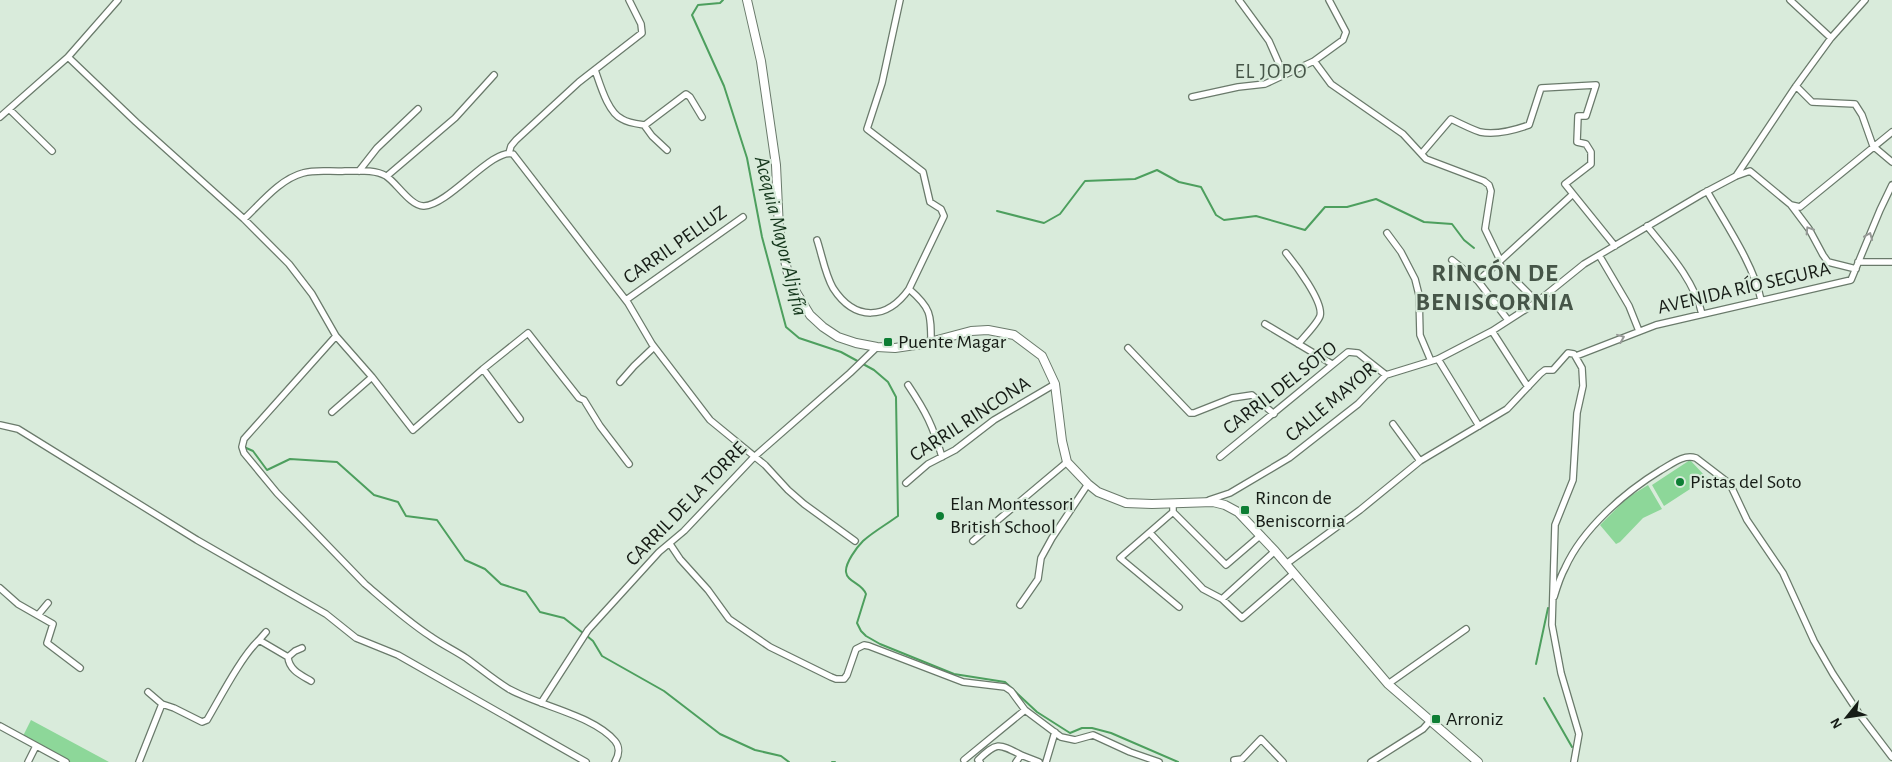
<svg xmlns="http://www.w3.org/2000/svg" width="1892" height="762" font-family="'Alegreya Sans',sans-serif">
<style>
.green{fill:#8dd799}
.lines{fill:none;stroke-linecap:round;stroke-linejoin:round}
.stream{stroke:#4d9f5e;stroke-width:2}
.minor-casing{stroke:#6a7a6b;stroke-width:8}
.secondary-casing{stroke:#6a7a6b;stroke-width:10}
.minor{stroke:#fff;stroke-width:5.5}
.secondary{stroke:#fff;stroke-width:8}
.oneway{stroke:#969996}
.poi-dot{fill:#0d7e34;stroke:#d9ebdb;stroke-width:2}
.labels{text-anchor:middle;dominant-baseline:central;stroke-width:4.5;stroke-linejoin:round;paint-order:stroke}
.street-label{font-size:20px;fill:#161c16;stroke:#d9ebdb}
.poi-label{font-size:20px;fill:#161c16;stroke:#d9ebdb;text-anchor:start}
.neighbourhood-label{font-size:21px;letter-spacing:1px;fill:#465548;stroke:#d9ebdb}
.water-label{font-size:21px;font-style:italic;fill:#13351a;stroke:#d9ebdb}
.district-label{font-size:25px;font-weight:bold;letter-spacing:1px;fill:#465548;stroke:#d9ebdb}
</style>
<rect width="100%" height="100%" fill="#d9ebdb"/>
<path class="green" d="M1690,460L1707,478L1664,506L1652,485Z
M1648,485L1662,509L1643,518L1620,542L1616,544L1600,525L1627,498Z
M31,720L109,762H66L23,736Z"/>
<g class="lines">
<path class="stream" d="M723,0L720,3L698,5L692,15L724,86L747,158L762,237L786,327L799,338L841,352L874,370L888,382L896,397L898,516C887,524 873,532 863,541C857,547 845,563 846,572C847,582 862,583 866,594L857,623L861,631L866,636L880,644L954,674L1005,682L1037,712L1070,733L1082,728H1092L1111,733L1178,762
M997,211L1044,223L1060,214L1085,181L1135,179L1157,170L1179,182L1201,187L1216,215L1224,220L1256,216L1305,230L1325,207H1347L1376,199L1424,222L1452,224L1464,240L1474,248
M244,447L253,451L267,470L290,459L337,462L374,495L398,502L406,516L437,520L465,560L485,569L501,584L526,592L540,612L564,618L583,633
M587,636L593,641L602,656L664,691L720,734L755,750L781,756L789,762
M1536,664L1548,608
M1544,698L1572,747
M832,762H835"/>
<g class="minor-casing">
<path id="minor" d="M900,0L882,83L867,129L923,172L930,202L941,209L944,216L909,289C931,308 931,314 931,342
M1239,0L1269,41L1284,75
M1790,0L1831,38
M68,57L136,122L244,219L289,264L312,294L336,336L372,377L413,430L483,369L528,333L579,398L584,400L600,426L629,464
M1314,61L1331,84L1403,134L1426,159L1484,181L1489,185L1491,191L1485,229L1500,260
M595,70C600,84 608,113 622,119C628,123 638,124 645,125L686,94L690,97L702,117
M1796,86L1812,102L1855,104L1862,115L1873,146L1892,162
M1192,97L1238,87L1265,84L1314,61L1343,40L1346,32L1329,0
M9,109L52,151
M0,117L68,57L118,0
M644,125L652,136L667,150
M509,153L511,146L516,140L579,82L642,33L641,24L629,0
M1422,153L1451,119C1457,122 1474,130 1480,132C1495,135 1515,130 1529,125L1541,88L1596,85L1586,116H1578L1577,142L1586,144L1591,152V164L1565,184L1573,194L1478,281L1452,260
M359,171L377,148L418,109
M387,176L455,118L494,75
M1736,176L1796,86L1831,38L1865,0
M1707,191C1725,223 1754,265 1761,300
M1573,194L1615,246
M1791,205L1809,229L1823,255L1828,262L1856,269
M244,219C261,203 280,179 303,173C317,169 331,172 345,171C357,171 375,169 386,176C396,182 411,207 424,206C449,205 493,147 513,154L628,303L652,344L710,420L765,465L788,490L804,504L855,541
M1647,226C1669,253 1694,280 1702,314
M1387,233L1401,252L1415,279L1419,295L1420,335L1431,361
M817,240C822,255 825,274 833,288C855,322 887,320 909,289
M1286,253C1295,264 1324,302 1320,316C1317,324 1304,337 1298,344
M1599,255L1629,306L1639,331
M1858,262H1892
M1498,263L1537,302
M1478,281L1508,320
M626,300L743,217
M1265,324L1332,364
M1492,331L1528,387
M336,336L244,439L242,447L244,453L277,493L365,584C386,602 407,621 430,636C441,644 454,650 466,658C480,668 494,680 509,689C539,706 593,715 615,741C620,747 619,755 615,762
M1128,348L1190,413H1194L1232,398L1252,395L1274,414
M1576,356L1656,325L1851,280L1880,210L1892,185
M1438,359L1479,426
M483,369L520,419
M620,382L634,366L654,347
M908,385C926,412 933,426 942,457
M332,412L372,377
M1393,424L1420,461
M0,425L18,429L197,540L326,614L356,638L398,655L586,762
M1220,457L1348,352L1358,353L1386,375
M906,483L928,464L955,450L994,420L1055,384
M1209,500L1230,493L1289,458L1358,404L1386,375L1438,359L1492,331L1537,302L1584,264L1702,194L1736,176L1750,171L1791,205L1800,207L1892,132
M1173,503V512L1120,558L1179,607
M1173,512L1226,565L1261,535
M1150,533L1203,589L1222,599L1242,618L1294,573
M973,541L1067,462
M670,544L680,559L708,590L729,619L770,647L831,677L836,679H844L847,675L856,649L864,645L869,646L963,682L1005,687L1011,691L1025,710L1061,737L1075,740L1093,735L1130,752L1159,762
M1286,564L1360,510L1420,461L1507,409L1540,374L1545,370H1553L1568,353L1574,354L1582,368L1583,386L1577,413L1573,480L1555,525L1552,625L1561,673L1579,734L1574,762
M0,588L18,604L53,624L47,643L80,668
M1554,597C1557,587 1560,577 1565,568C1583,528 1625,492 1661,470C1672,464 1683,454 1696,458L1730,484L1747,520L1783,573L1814,641L1833,674L1860,715L1892,757
M1222,599L1275,551
M1020,605L1038,579L1041,558L1052,538L1088,484
M38,615L48,603
M259,640L266,632
M288,657L295,651L302,648
M1388,684L1466,629
M541,703L588,630L659,552L684,531L754,457L850,373L877,347
M162,704L174,708L202,722L207,720C220,698 241,657 259,640L288,657C289,670 301,675 311,681
M0,726L66,762
M964,760L1025,710
M1234,760L1242,759L1261,739L1283,762
M28,762L36,746
M139,762L162,704L148,692
M980,762L978,760C997,742 998,743 1021,755
M1016,762L1021,755L1039,762
M1046,762L1055,732
M1371,762L1423,729L1431,720"/>
</g>
<g class="secondary-casing">
<path id="secondary" d="M747,0L761,61L776,165L779,229L787,270L793,287L810,315L823,327L838,337L856,343L877,347L895,348L922,344L971,331L988,330L1014,335L1042,356L1055,384L1062,441L1067,462L1088,484L1098,492L1126,503L1152,504L1213,502L1225,505L1238,512L1275,551L1388,684L1478,762"/>
</g>
<use href="#minor" class="minor"/>
<use href="#secondary" class="secondary"/>
</g>
<defs><path id="oneway-chevron" d="M-2-3.5L2.5 0L-2 3.5" fill="none" stroke-width="1.6" stroke-linecap="round" stroke-linejoin="round" transform="scale(1.25)"/></defs>
<g class="oneway">
<use href="#oneway-chevron" transform="translate(1809 230) rotate(-122)"/>
<use href="#oneway-chevron" transform="translate(1869 236) rotate(-68)"/>
<use href="#oneway-chevron" transform="translate(1621 338) rotate(-22)"/>
</g>
<g class="poi-dot">
<rect x="883" y="337" width="10" height="10" rx="2.5"/>
<circle cx="1680" cy="482" r="5"/>
<rect x="1240" y="505" width="10" height="10" rx="2.5"/>
<circle cx="940" cy="516" r="5"/>
<rect x="1431" y="714" width="10" height="10" rx="2.5"/>
</g>
<g class="labels">
<g class="street-label">
<text transform="translate(675 245) rotate(-35)">CARRIL PELLUZ</text>
<text transform="translate(1744 288) rotate(-13)">AVENIDA RÍO SEGURA</text>
<text transform="translate(1280 388) rotate(-38)">CARRIL DEL SOTO</text>
<text transform="translate(1331 402) rotate(-40)">CALLE MAYOR</text>
<text transform="translate(970 419) rotate(-33)">CARRIL RINCONA</text>
<text transform="translate(686 504) rotate(-46)">CARRIL DE LA TORRE</text>
</g>
<g class="poi-label">
<text x="898" y="342">Puente Magar</text>
<text x="1690" y="482">Pistas del Soto</text>
<text x="1255" y="498">Rincon de<tspan x="1255" dy="23">Beniscornia</tspan></text>
<text x="950" y="504">Elan Montessori<tspan x="950" dy="23">British School</tspan></text>
<text x="1446" y="719">Arroniz</text>
</g>
<g class="neighbourhood-label">
<text x="1271" y="71">EL JOPO</text>
</g>
<g class="water-label">
<text transform="translate(781 236) rotate(76)">Acequia Mayor Aljufía</text>
</g>
<g class="district-label">
<text x="1495" y="273">RINCÓN DE<tspan x="1495" dy="29">BENISCORNIA</tspan></text>
</g>
</g>
<g transform="translate(1847 717) rotate(240)" stroke="#d9ebdb" stroke-width="4" paint-order="stroke">
<path d="M0-4L9 19L0 12L-9 19Z" fill="#161c16"/>
<text y="-8" font-size="14" font-weight="bold" text-anchor="middle" fill="#161c16">N</text>
</g>
</svg>
